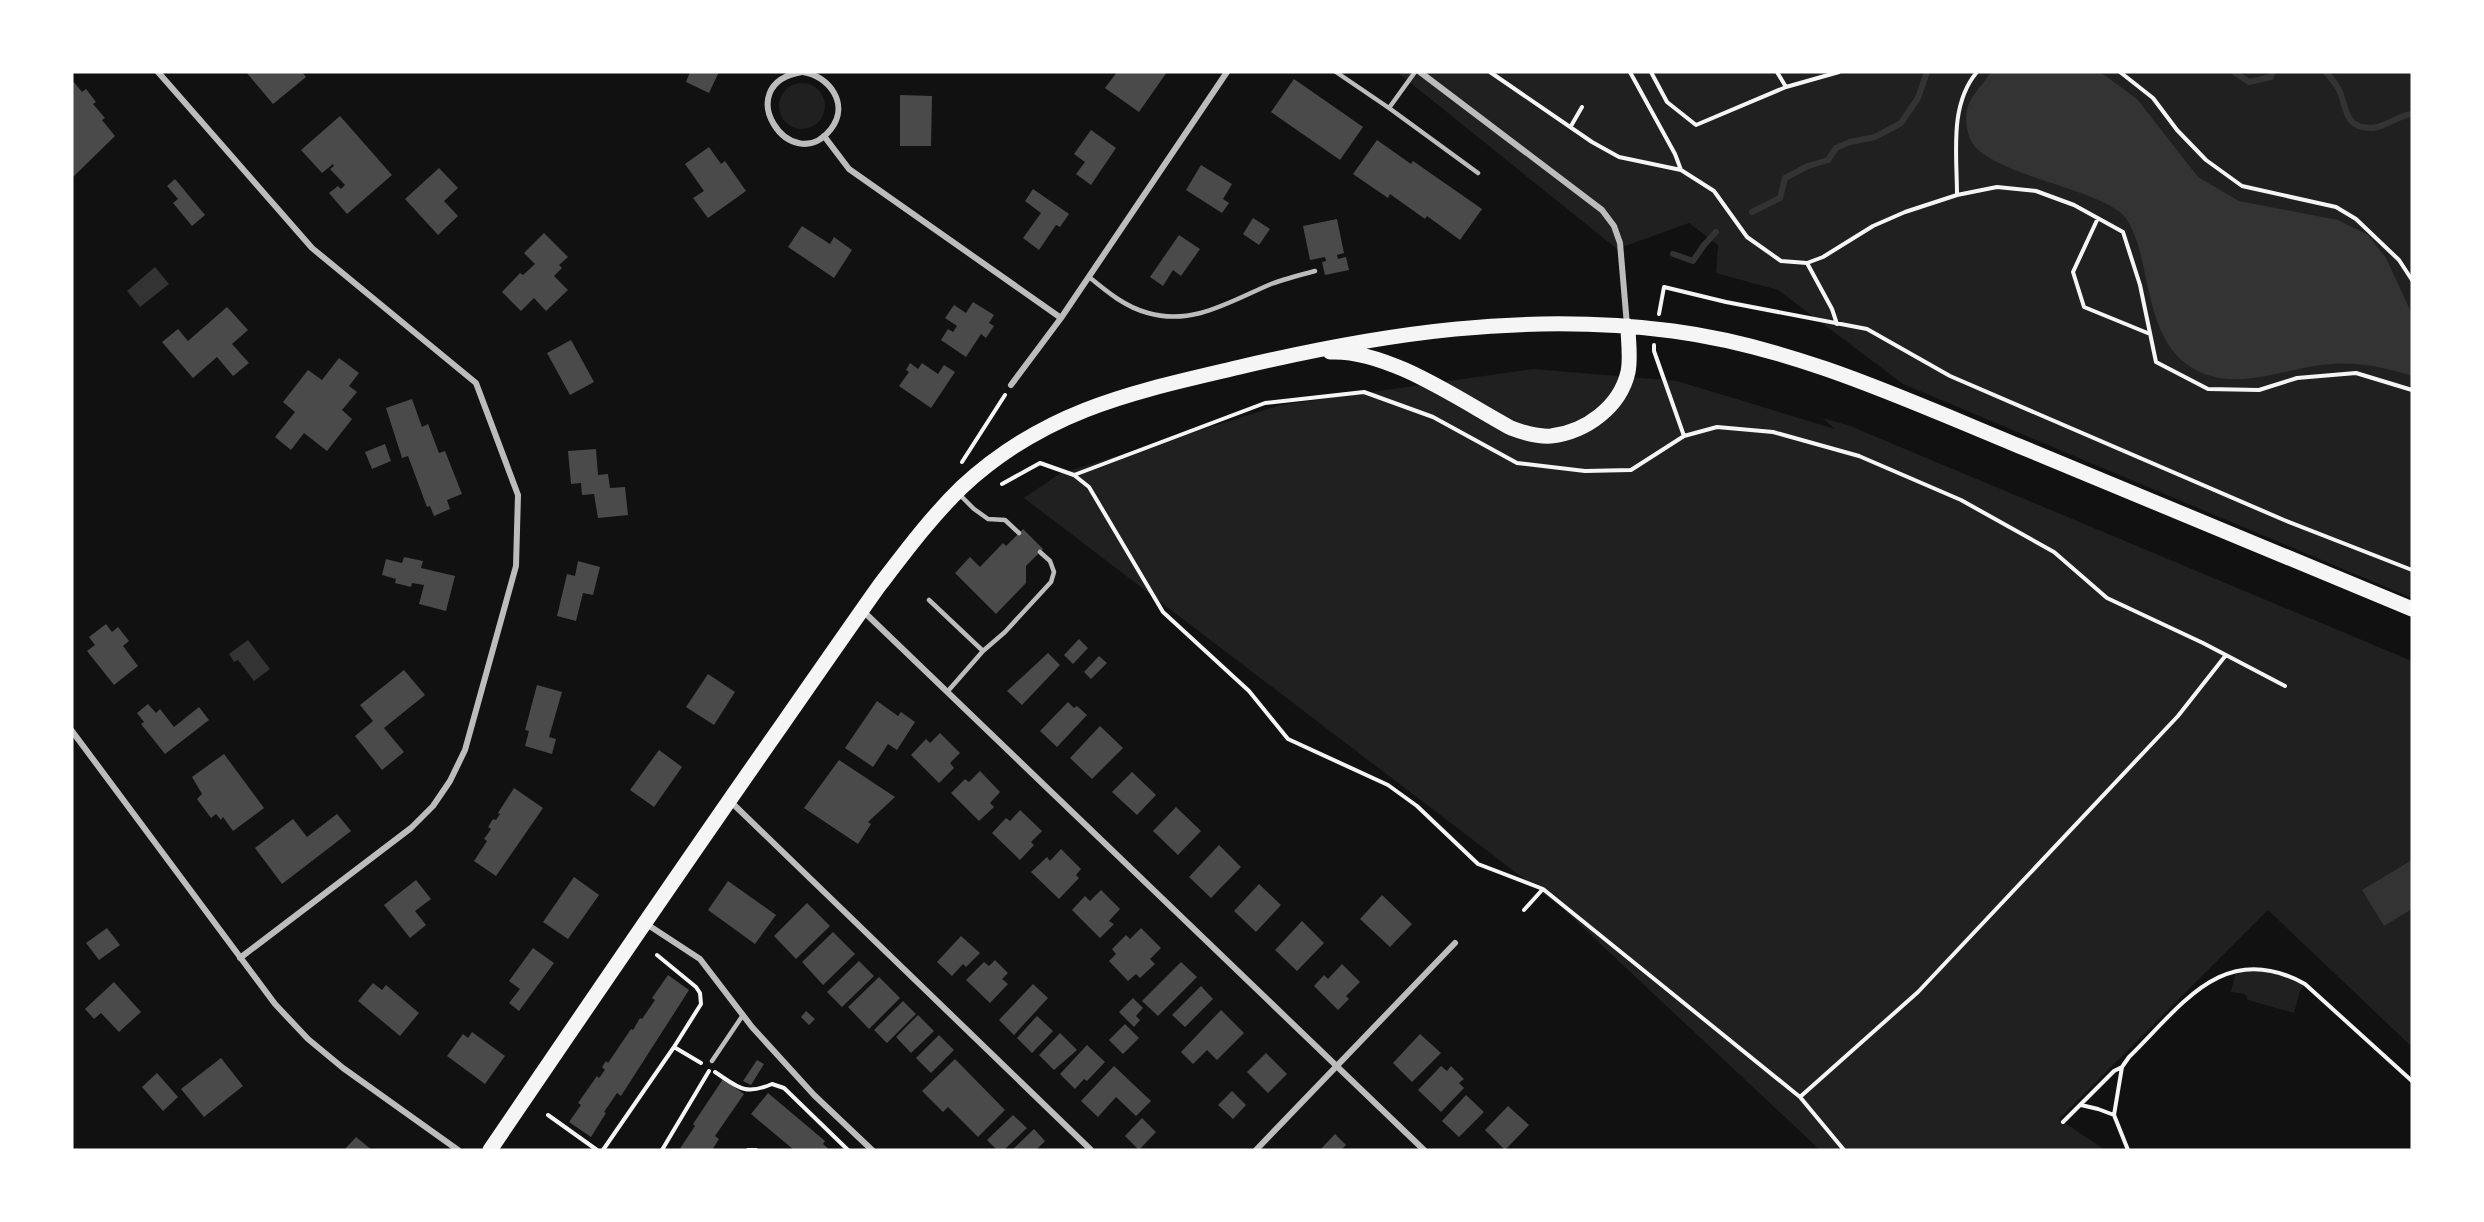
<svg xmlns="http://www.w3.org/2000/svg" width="2484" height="1222" font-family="Roboto,sans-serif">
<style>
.green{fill:#202020}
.water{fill:#333}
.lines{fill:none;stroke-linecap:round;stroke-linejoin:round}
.stream{stroke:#333;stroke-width:6}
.building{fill:#4a4a4a}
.path{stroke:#f5f5f5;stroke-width:4}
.service{stroke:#bcbcbc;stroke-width:4.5}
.minor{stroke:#bcbcbc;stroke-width:6}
.trunk{stroke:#f5f5f5;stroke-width:15}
</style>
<rect width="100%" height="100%" fill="#111"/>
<path class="green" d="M1397,72H2412V598L1903,384L1778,290L1716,273L1718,245L1689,223L1617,249Z
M779 106a23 23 0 1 1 46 0a23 23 0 1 1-46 0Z
M1533,369L1677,381L1835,429L1823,418L1850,426L2412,661V1047L2268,910L2059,1119L2105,1150H1820L1561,907L1024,498L1059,474L1281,405Z
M2263,969L2286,973L2305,984L2300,991L2294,1013L2248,1000L2245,994L2231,992L2236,971Z"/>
<path class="water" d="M1991,72H2100L2137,99L2198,177L2239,201L2338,220L2368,235L2386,258L2412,314V376C2387,368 2359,362 2332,364C2292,366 2250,387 2211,376C2152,359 2152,293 2138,245C2134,234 2130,221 2121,213C2089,187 1988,173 1971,141C1967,133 1965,120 1967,110C1969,98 1984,83 1991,72Z
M155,267L169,284L140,307L127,291Z
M248,640L270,669L254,681L238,660L234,662L229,654Z
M2412,860V909L2384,926L2362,890Z"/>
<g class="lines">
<path class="stream" d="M2234,72L2249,82L2271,77L2272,72
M2326,72C2331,78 2337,85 2340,92C2347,110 2345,128 2371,128C2385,128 2398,115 2412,114
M1752,212L1780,198L1785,178L1808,166L1828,160L1836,148L1850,142L1875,137L1901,123L1918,98L1927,72
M1673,254L1693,261L1704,245L1716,232"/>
</g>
<path class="building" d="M246,72H302L306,77L273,104Z
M690,72H719L709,93L686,82Z
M1117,72H1167L1139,112L1105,88Z
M1294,79L1363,127L1340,160L1271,112Z
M72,80L82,92L86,89L96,102L93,104L105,118L102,120L115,136L72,178Z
M900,95L932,96L931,146H900Z
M340,116L392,175L347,214L329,193L338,186L341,189L345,185L330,169L334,166L333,164L322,173L301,150Z
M1091,130L1116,148L1091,185L1076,174L1085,162L1074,154Z
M1377,140L1411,164L1413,161L1482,209L1460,240L1427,216L1425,219L1390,194L1388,198L1353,174Z
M709,147L721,164L725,161L746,191L708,218L693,198L704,191L685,164Z
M1201,165L1232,184L1223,199L1229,203L1222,213L1186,190Z
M439,168L458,188L444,201L458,216L438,235L405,199Z
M175,179L205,215L192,226L173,203L178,199L167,186Z
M1033,189L1069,214L1060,227L1056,225L1039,250L1023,238L1041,213L1025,201Z
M1253,218L1270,229L1259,245L1243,234Z
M1337,219L1344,253L1337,255L1338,259L1346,257L1349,270L1325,275L1322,262L1326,261L1325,257L1310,260L1303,226Z
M802,226L830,244L834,237L852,250L834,278L788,247Z
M544,233L568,257L559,265L562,268L554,276L568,290L546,311L534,298L521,311L502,292L520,273L523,275L535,264L524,253Z
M1179,235L1200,249L1181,276L1173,270L1163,286L1150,277Z
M973,302L994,315L989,323L994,326L986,338L981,334L966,357L941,340L948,329L953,332L957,326L945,318L954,305L966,313Z
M227,307L248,330L232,344L249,363L233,376L217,357L193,378L162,342L178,329L188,341Z
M571,340L594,382L570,395L547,353Z
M339,358L359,373L349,386L357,392L342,410L352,419L327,451L304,433L291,450L275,437L295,412L283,402L308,370L322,380Z
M910,363L918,369L922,363L938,374L944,365L955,372L931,408L899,386L909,372L906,370Z
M412,399L422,427L428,424L439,453L445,451L462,494L447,500L450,509L434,516L430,506L427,507L408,456L402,458L386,408Z
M385,444L391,461L372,469L365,452Z
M596,449L598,475L608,474L610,488L625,487L628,515L598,518L594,494L582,495L581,483L571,484L568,451Z
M1023,529L1043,549L1026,566V583L996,614L955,573L970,557L980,567L1003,543L1006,546Z
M404,557L423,561L421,568L455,576L446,611L419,604L424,585L412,583L411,587L395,583L396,579L382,575L386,559L402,563Z
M578,561L600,567L593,595L583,593L576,621L557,616L567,574L575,576Z
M106,624L112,632L118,627L129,641L123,646L138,666L114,685L87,651L95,645L89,637Z
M1079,639L1088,648L1073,664L1064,655Z
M1048,653L1060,665L1022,705L1007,691Z
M1099,656L1107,663L1091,679L1084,672Z
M404,670L425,695L384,728L404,752L382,770L355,736L373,721L360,705Z
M708,674L735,692L714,725L686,707Z
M537,685L562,692L549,737L556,739L552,754L525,746L529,731L525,730Z
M877,701L898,716L901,712L915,722L897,750L888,744L873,767L845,748Z
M1068,702L1074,708L1077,706L1087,715L1057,747L1040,731Z
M148,704L156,713L160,709L174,727L199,707L209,720L165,754L141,724L144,722L137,713Z
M1100,726L1123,748L1092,779L1070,758Z
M940,733L960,753L950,763L954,768L939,783L911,755L926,739L930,743Z
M659,750L682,767L654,807L630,790Z
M224,754L264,808L233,831L223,817L221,820L216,814L211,818L197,799L202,794L192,777Z
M839,760L895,797L868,822L871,824L858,844L804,808Z
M980,771L1000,792L990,803L994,807L979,821L951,793L965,779L969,782Z
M1132,772L1156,795L1137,815L1112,792Z
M514,788L543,808L496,876L474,861L487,841L484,839L491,829L488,827L493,819L496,820L500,814L498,813Z
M1176,807L1201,831L1178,855L1153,831Z
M1020,810L1042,831L1031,842L1034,845L1020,860L992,833L1006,818L1010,821Z
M337,814L351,831L282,884L255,848L293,819L307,837Z
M1219,845L1241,867L1211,898L1189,877Z
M1061,849L1081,869L1076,875L1079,878L1059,899L1031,872L1047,857L1050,861Z
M574,877L599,895L568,939L543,922Z
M416,880L431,899L415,911L426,925L410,938L384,905Z
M728,881L776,915L755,944L708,910Z
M1259,884L1281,905L1256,932L1234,911Z
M1101,890L1120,909L1109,921L1114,924L1100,938L1072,910L1085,896L1090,901Z
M1382,895L1412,924L1390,947L1360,919Z
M807,903L830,926L796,959L774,936Z
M1302,921L1324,943L1297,971L1275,950Z
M107,928L120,945L99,960L86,943Z
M1141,928L1161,948L1150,959L1155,964L1140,978L1136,974L1128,981L1109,961L1116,954L1112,949L1126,935L1130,939Z
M833,932L855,954L823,985L802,962Z
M961,936L980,953L966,967L963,964L952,976L937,962Z
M533,948L554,963L519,1011L509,1003L520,989L509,981Z
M995,960L1008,973L1002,979L1008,984L990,1003L966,980L984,962L989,966Z
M859,961L874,976L842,1007L827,992Z
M1181,962L1197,977L1158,1016L1142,1001Z
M1342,964L1360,982L1346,996L1349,999L1338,1010L1314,986L1324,975L1328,979Z
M668,975L689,990L621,1096L617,1093L604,1112L606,1113L591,1137L569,1122L581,1105L578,1103L597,1076L599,1078L605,1070L602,1067L606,1061L608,1063L631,1029L633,1030L640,1018L642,1019L655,1000L652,998Z
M879,977L900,998L869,1029L848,1007Z
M114,982L141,1012L119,1032L101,1013L94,1019L85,1009Z
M373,983L382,990L386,985L419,1013L400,1036L358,1001Z
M1033,984L1048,998L1014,1035L999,1020Z
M1201,986L1213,999L1185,1027L1172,1015Z
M1133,998L1143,1008L1136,1016L1140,1020L1134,1027L1119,1012Z
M903,1001L916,1014L887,1043L874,1030Z
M1221,1010L1244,1033L1217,1060L1207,1050L1193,1064L1181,1052Z
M806,1011L815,1019L809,1025L801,1017Z
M918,1015L934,1031L911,1053L896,1037Z
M1037,1016L1053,1031L1032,1053L1017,1038Z
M1125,1024L1139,1038L1123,1054L1109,1040Z
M472,1032L505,1056L485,1084L447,1056L463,1034L468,1038Z
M1060,1033L1077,1050L1054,1070L1039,1055Z
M1420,1034L1441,1053L1412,1082L1393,1063Z
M939,1035L954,1050L931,1073L916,1058Z
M1087,1045L1105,1062L1087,1081L1084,1079L1075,1089L1060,1074Z
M1266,1053L1287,1074L1268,1093L1247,1072Z
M221,1058L243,1086L204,1117L181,1089Z
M955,1059L1005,1110L978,1137L948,1107L943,1112L922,1091Z
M757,1060L764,1064L751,1085L743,1081Z
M1114,1066L1151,1101L1136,1116L1116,1097L1098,1117L1081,1101Z
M1441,1066L1447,1071L1451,1066L1464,1079L1459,1083L1464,1088L1441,1112L1418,1090Z
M157,1073L178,1097L163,1111L142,1087Z
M723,1079L744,1094L715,1136L719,1139L712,1150H679L695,1126L693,1124Z
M1232,1091L1246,1105L1233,1119L1218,1105Z
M768,1093L825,1141L823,1144L830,1150H794L751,1114Z
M1466,1095L1484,1112L1459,1137L1442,1121Z
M1508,1106L1529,1125L1505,1150L1485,1130Z
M1013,1115L1027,1128L1004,1150H997L987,1140Z
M1142,1118L1156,1132L1139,1150L1125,1136Z
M1034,1129L1045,1141L1036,1150H1012Z
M1335,1134L1346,1145L1341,1150H1320Z
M356,1137L372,1150H344Z"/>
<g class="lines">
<path class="path" d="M1490,72L1592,142L1619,157L1681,170
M1630,72L1675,154L1681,170L1714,191L1747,237L1781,261L1807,263L1823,257L1873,226L1905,212L1957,195L1997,187L2036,191L2074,205L2123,232L2140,285L2156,362L2208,389L2259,390L2297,378L2356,373L2412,390
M1651,72L1667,102L1696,125L1786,87
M1777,72L1786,87L1839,72
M2120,72L2153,98L2177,130L2206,160L2242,186L2336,207L2356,219L2399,260L2412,280
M1571,126L1582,107
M1957,195C1957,154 1949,105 1977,72
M2098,218L2073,272L2084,307L2150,334
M1807,263L1832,309L1837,324
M1659,314L1664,287L1726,302L1867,329L1950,376L2284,520L2412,570
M1654,345V351L1684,436L1717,427L1773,432L1859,456L1961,500L2054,552L2107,598L2203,643L2285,686
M962,462L1005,395
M1074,475L1089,487L1163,612L1249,691L1288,739L1388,785L1417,806L1478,864L1543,889L1800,1097L1844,1150
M1002,484L1040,463L1074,475L1265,403L1364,392L1433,417L1517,463L1585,471L1631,470L1684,436
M1524,910L1543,889
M674,1047L701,1063
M715,1072C738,1087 744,1096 772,1084L784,1088L848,1150
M1800,1097L1918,992L2178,716L2226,655
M2081,1105L2098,1109L2114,1115
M548,1115L597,1150
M2063,1122L2114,1071L2122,1067
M603,1150L674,1047L701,1004L700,993L696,987L657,955
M662,1150L709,1071
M748,1150H756
M2128,1150L2114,1115L2122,1067L2129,1057C2182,1005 2224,939 2305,984L2412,1081"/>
<path class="service" d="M1336,72L1389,108
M1415,72L1389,108L1478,173
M1089,277C1106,291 1125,307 1148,313C1193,326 1231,301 1271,284C1285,279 1300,275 1315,271
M958,493L974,509L988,519L1005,520L1019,533
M929,600L983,651L948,691
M983,651L1005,632L1051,582L1054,572L1050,561L1040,552
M712,1061L743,1015"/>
<path class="minor" d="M158,72L312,248L476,383L518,495L516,566L465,750L450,781L433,806L411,828L240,958
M802,72C728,84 791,180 831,129C850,104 829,76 803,72
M1420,72L1602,210L1614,226L1620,243L1627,325
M824,136L849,169L1061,318
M1011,385L1061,318L1227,72
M862,610L1424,1150
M72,731L275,1004L308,1039L343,1068L458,1150
M729,800L1091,1150
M645,923L700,959L752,1027L814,1095L872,1150
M1256,1150L1455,943"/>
<path class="trunk" d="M1330,352C1388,349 1461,401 1511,428C1524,433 1537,437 1551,436C1586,432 1620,407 1628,372C1631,358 1628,340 1628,326
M490,1150C587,1007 685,863 784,722C816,676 847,631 879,586C905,552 931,517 962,487C1046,409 1134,392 1240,367C1384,333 1525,312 1673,331C1794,347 1907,400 2019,446C2150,501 2281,555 2412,609"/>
</g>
<rect width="2484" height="1222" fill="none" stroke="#ffffff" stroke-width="147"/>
</svg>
